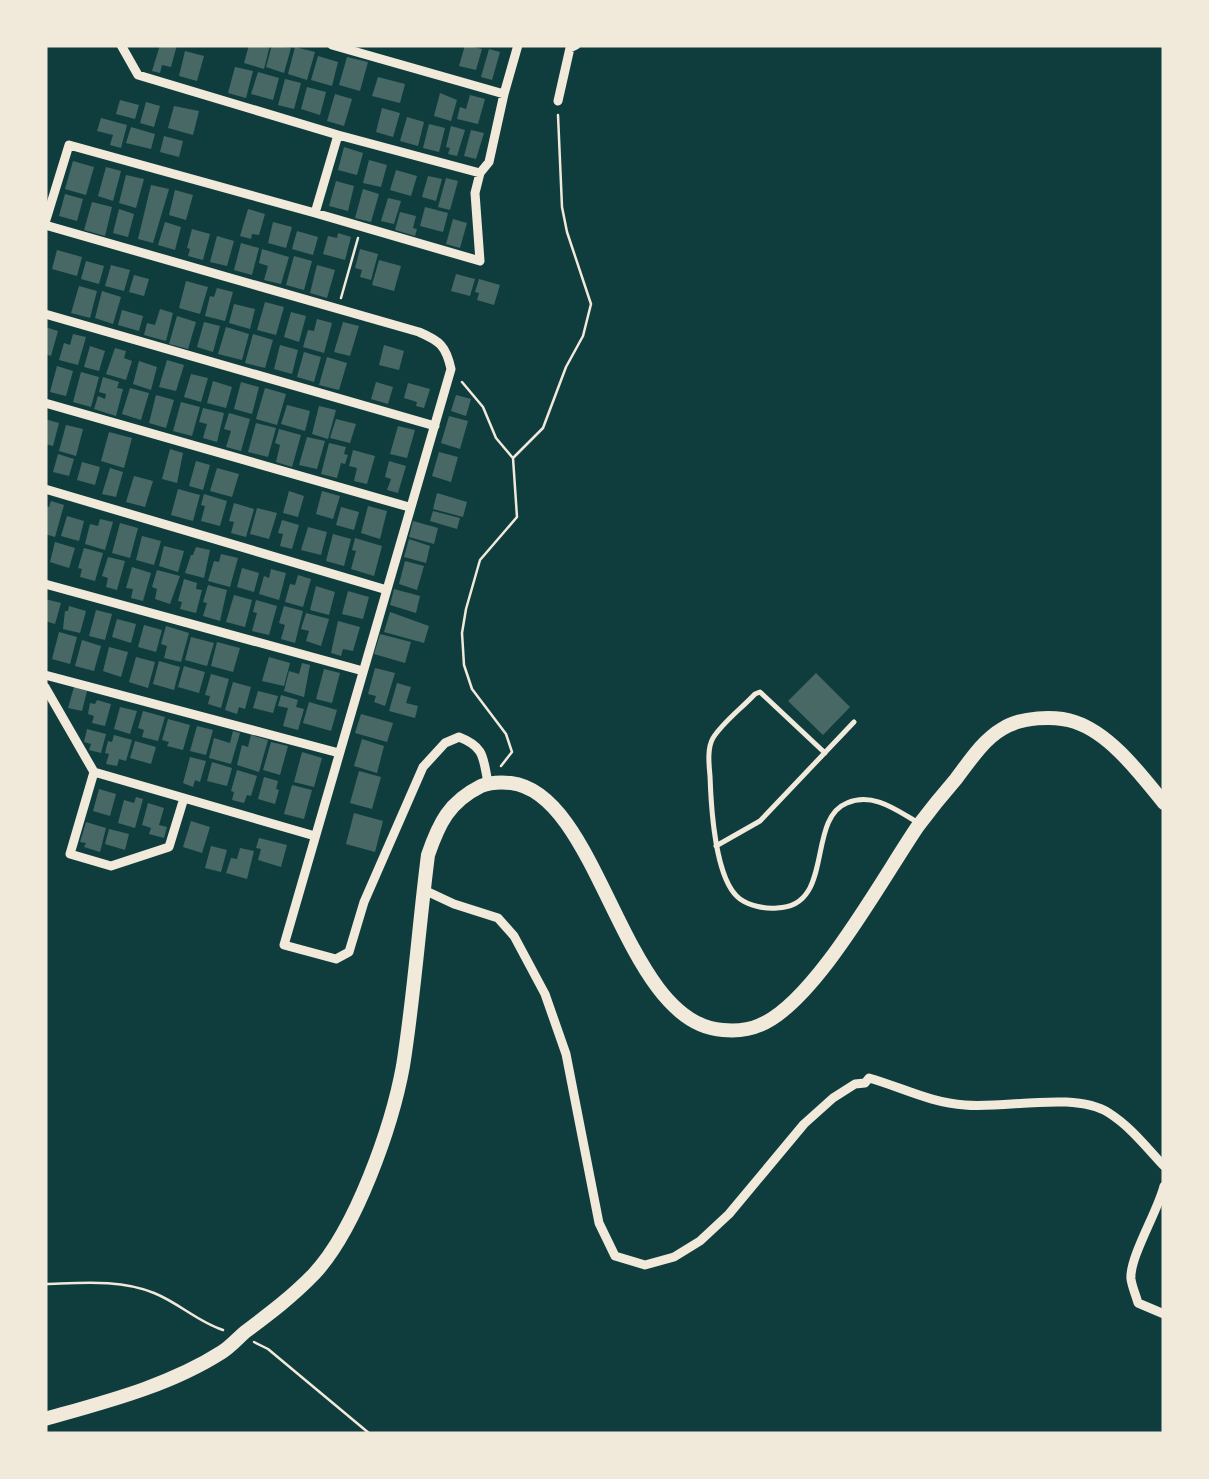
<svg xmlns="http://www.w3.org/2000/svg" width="1209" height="1479" font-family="Montserrat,sans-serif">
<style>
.building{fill:#486865}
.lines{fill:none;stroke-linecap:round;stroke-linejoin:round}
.path{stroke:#f1e9da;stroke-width:2.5}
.service{stroke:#f1e9da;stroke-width:5}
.minor{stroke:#f1e9da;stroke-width:9}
.primary{stroke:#f1e9da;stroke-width:14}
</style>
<rect width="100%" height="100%" fill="#0f3d3e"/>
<path class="building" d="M160,45H177L171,67L162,65L160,73L152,71Z
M249,45H270L264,69L244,63Z
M272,45L291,48L284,73L266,67Z
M465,45L482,49L476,70L459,66Z
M295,47L315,52L307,80L288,74Z
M489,49L500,52L492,80L481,77Z
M185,51L204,56L197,81L179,76Z
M318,56L338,62L332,86L311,80Z
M347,57L368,62L360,91L339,85Z
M235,67L253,71L246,98L228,93Z
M258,72L279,78L273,100L251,94Z
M378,77L405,84L400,103L372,96Z
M285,79L301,83L294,109L278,105Z
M307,87L326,92L320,115L301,109Z
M440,93L457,100L451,121L434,116Z
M335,94L352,99L344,126L327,121Z
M470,95L485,99L478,124L457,119L460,107L466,109Z
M120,100L139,105L135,119L116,114Z
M146,102L160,106L154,127L140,123Z
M174,106L199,111L193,135L168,128Z
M382,108L400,113L393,137L376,132Z
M407,117L424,122L418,146L400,141Z
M101,118L127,125L121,148L110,145L113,135L97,131Z
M429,124L445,128L439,152L423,148Z
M451,126L465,130L457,156L448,154L450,148L446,147Z
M131,127L155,134L151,149L126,143Z
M471,130L484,133L476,159L464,156Z
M164,136L183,141L179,157L160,152Z
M344,147L363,153L357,175L338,170Z
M369,160L387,165L381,187L363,183Z
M73,161L94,167L86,195L65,189Z
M106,167L121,171L113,201L98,196Z
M396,170L417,176L411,196L390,190Z
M126,175L144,179L136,208L119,203Z
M428,176L442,179L436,201L422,197Z
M446,178L458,181L450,210L438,207Z
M336,181L354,186L348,211L329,206Z
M151,185L169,189L153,243L138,239Z
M363,189L379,194L371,222L355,218Z
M175,190L193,195L186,220L169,215Z
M65,194L83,199L77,221L59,216Z
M388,198L401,201L394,224L381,221Z
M92,202L112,207L105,236L84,230Z
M425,207L448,213L443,232L420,226Z
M119,209L134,214L128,237L113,233Z
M248,209L265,214L259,235L252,234L251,239L240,236Z
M400,212L416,216L413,228L417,229L415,236L395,230Z
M453,219L467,223L460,248L446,244Z
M165,222L181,227L175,250L158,245Z
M273,222L292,227L286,248L268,243Z
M192,229L210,234L203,260L188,256L190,249L187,248Z
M297,231L318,237L313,255L292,249Z
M338,233L351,237L345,260L323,254L328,236L337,238Z
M217,236L234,241L227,266L210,262Z
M241,243L259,248L252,275L234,270Z
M262,249L289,257L281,284L264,280L268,266L259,263Z
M360,249L378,254L371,280L360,277L362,270L355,268Z
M57,250L82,257L77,276L52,269Z
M294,256L312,261L304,290L286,285Z
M379,260L401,266L394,291L372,285Z
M86,261L104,266L99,284L81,279Z
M111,265L130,270L124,291L105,286Z
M317,265L335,270L327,298L310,293Z
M456,274L475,279L470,296L451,291Z
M134,275L149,279L144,296L129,292Z
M479,279L500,285L494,305L477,300L479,293L475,292Z
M186,281L208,287L200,314L179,308Z
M79,286L97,291L90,318L71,313Z
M217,288L233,292L225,321L205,316L210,296L214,297Z
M102,291L121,297L113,324L95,318Z
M265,302L284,307L276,335L257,330Z
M234,304L255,309L250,329L229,323Z
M160,309L173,313L166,341L144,335L147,323L155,325Z
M122,310L143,316L139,331L118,325Z
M291,312L306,316L299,342L284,337Z
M177,316L196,322L188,349L169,344Z
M317,319L332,323L324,353L303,347L308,330L314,331Z
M204,322L220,326L213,352L197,347Z
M343,322L359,326L350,356L334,352Z
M45,327L58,331L51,356L45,354Z
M226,327L249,334L242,360L218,354Z
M73,334L86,337L78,365L59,360L64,343L70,345Z
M253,334L273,340L265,368L245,363Z
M280,345L298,350L292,374L274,369Z
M384,345L404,351L399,370L379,365Z
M90,346L105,351L99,371L84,367Z
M115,348L126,351L124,358L132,361L126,380L106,374Z
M304,352L321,357L314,382L297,377Z
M327,357L347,363L339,390L319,385Z
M167,360L184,365L176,391L159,387Z
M139,361L157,367L151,390L133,384Z
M57,366L73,371L66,396L50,392Z
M81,372L99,377L91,407L73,402Z
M191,374L208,378L201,402L184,397Z
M103,377L119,382L117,388L123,389L116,416L94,409L98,396L105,399L106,394L99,392Z
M213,381L232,387L226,408L207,403Z
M241,382L259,387L252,414L234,409Z
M376,382L393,387L388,404L371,399Z
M408,383L430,389L424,408L416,406L417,402L404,398Z
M130,388L149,393L141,420L122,414Z
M265,388L286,394L277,425L256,419Z
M156,395L174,400L166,428L149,423Z
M456,395L471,399L466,416L451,411Z
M181,402L200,407L192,436L173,431Z
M287,405L310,411L305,431L281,424Z
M319,406L336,410L328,439L312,434Z
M203,408L224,413L217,442L203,438L207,424L199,422Z
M229,413L250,419L241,451L226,447L231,431L224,429Z
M449,416L468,421L460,449L441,443Z
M45,419L59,423L53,446L45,444Z
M336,419L356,424L350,443L330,438Z
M256,423L276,428L268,457L248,452Z
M66,425L83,429L76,456L59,451Z
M398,426L415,430L407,458L390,454Z
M279,429L301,435L292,467L276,462L280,445L275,443Z
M109,432L132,438L124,468L101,461Z
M307,437L325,441L317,469L299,465Z
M329,443L346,447L344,454L348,455L345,464L341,463L337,478L321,474Z
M170,449L183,453L177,483L162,479Z
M353,450L375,456L367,484L354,481L357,468L349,466Z
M439,452L458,457L451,482L432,476Z
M58,454L74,459L69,476L53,472Z
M196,461L210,465L203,490L189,486Z
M389,461L406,466L398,493L387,490L391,479L385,477Z
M82,462L100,467L95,485L77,480Z
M110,468L123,472L116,497L102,494Z
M217,468L239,474L232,497L210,491Z
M134,476L153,481L145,507L126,502Z
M178,489L200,495L193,521L171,515Z
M289,491L304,496L298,517L283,513Z
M322,491L340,496L333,519L316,514Z
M437,493L467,502L463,517L433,509Z
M204,494L227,501L220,526L201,521L205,506L201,505Z
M51,501L64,505L55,537L45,534V506L49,507Z
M234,503L254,509L246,537L231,533L234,522L229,521Z
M368,506L387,511L380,539L361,533Z
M341,507L359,512L354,530L336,525Z
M257,508L277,513L269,539L250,534Z
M433,511L460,518L457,529L430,521Z
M67,516L84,521L79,541L61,536Z
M100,519L113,522L105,550L85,544L90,524L98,526Z
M282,520L299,525L292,549L280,546L283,534L278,533Z
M413,521L438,528L434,544L409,537Z
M120,523L138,528L130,558L112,553Z
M308,527L327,532L321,555L301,550Z
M333,534L351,539L344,566L326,561Z
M142,536L161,541L154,565L136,560Z
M355,538L382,546L374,576L351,569L356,551L352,550Z
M409,539L430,546L426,563L404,557Z
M55,542L75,548L69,568L50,562Z
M164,546L184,551L178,572L159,566Z
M196,547L210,550L204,578L185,573L191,555H193Z
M84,548L103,553L95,581L80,577L82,569L78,568Z
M221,554L238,558L230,587L208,581L214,561L219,562Z
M108,557L125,561L117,590L106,587L108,578L102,576Z
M405,561L424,566L417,590L399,584Z
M132,567L151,573L143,601L131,598L133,589L126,588Z
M242,568L259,573L254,592L237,587Z
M271,569L286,573L279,600L259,594L264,576L269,578Z
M157,570L180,576L170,604L155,599L157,589L152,587Z
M298,575L311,579L303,607L285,602L290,584L295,585Z
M184,579L197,583L196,589L202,590L196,613L180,609L182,602L178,601Z
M208,585L227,590L220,621L203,616L207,603L203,602Z
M316,586L335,592L329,615L310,610Z
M394,589L420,596L416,613L390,605Z
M348,591L369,597L363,619L342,614Z
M234,595L252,600L245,627L226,622Z
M45,599L61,603L55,624L45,621Z
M256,600L277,606L269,635L252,631L257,613L253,612Z
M69,606L86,611L80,633L63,629L65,611H68Z
M284,606L303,611L295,643L281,639L285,625L279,623Z
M96,610L112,614L105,640L89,636Z
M390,612L429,626L424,643L384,632Z
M306,613L329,619L321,646L306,641L309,631L301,629Z
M117,619L136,624L131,643L112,637Z
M338,621L360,627L353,651L343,649L341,656L331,653Z
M144,625L162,630L156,652L138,647Z
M166,626L189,633L181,662L164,658L167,646L161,644Z
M59,632L77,637L70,664L52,659Z
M380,634L411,642L405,663L374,654Z
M191,637L214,643L207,666L185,660Z
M82,640L101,646L94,671L75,666Z
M217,642L240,648L233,672L211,666Z
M109,647L128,652L121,677L103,671Z
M136,657L155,662L148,688L129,682Z
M269,657L290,663L284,686L262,681Z
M159,661L180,667L174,690L153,684Z
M302,663L310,665L304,697L284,691L289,671L299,674Z
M184,666L205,672L199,693L178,687Z
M375,668L395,673L385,706L374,702L376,696L368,694Z
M324,669L340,673L332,703L316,699Z
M816,673L850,707L823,735L788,701Z
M211,674L229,679L221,708L208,704L210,696L205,695Z
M233,682L251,687L245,709L239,707L237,714L225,710Z
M397,683L411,687L406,703L418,706L415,718L389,711Z
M74,687L87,691L82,711L68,708Z
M258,691L278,696L273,713L253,708Z
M281,695L298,700L296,707L304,709L298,730L283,726L288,708L278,706Z
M97,700L111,704L105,726L92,723L94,716L88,714L90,703L95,704Z
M309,702L337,710L331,731L303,723Z
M120,707L137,711L130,734L114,729Z
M143,711L165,717L158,741L142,737L144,730L138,728Z
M361,714L393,723L387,742L355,733Z
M168,719L190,725L183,750L167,746L169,742L162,740Z
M197,726L213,730L206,755L190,751Z
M87,729L106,734L101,753L89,750L91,744L84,742Z
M233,731L240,733L231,764L209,758L214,738L230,743Z
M114,735L132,740L126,761L119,759L117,766L106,764L109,754L105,753L108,741L112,742Z
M251,735L268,740L259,772L237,765L242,745L248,747Z
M362,739L384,746L377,773L354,766Z
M135,741L156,747L151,764L130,758Z
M271,742L288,746L280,775L263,770Z
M302,752L322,758L314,787L294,782Z
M190,757L206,761L200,782L195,780L193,787L183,783Z
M212,762L232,768L227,786L207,781Z
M237,770L257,776L251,796L247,795L244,803L232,800L234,792L231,791Z
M359,771L381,777L372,809L350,803Z
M264,777L278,781L276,789L279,790L275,804L258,799Z
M292,785L312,790L304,819L284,814Z
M99,789L116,794L110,816L93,811Z
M136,797L143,799L135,828L118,823L124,800L134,803Z
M148,803L164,808L159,825L167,827L164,838L149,834L151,828L142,825Z
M354,813L383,821L375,852L346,844Z
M191,821L210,827L202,853L183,847Z
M86,822L106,828L100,852L84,847L86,843L80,842Z
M109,829L129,834L125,850L105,844Z
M259,838L287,845L281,867L258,860L261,849L256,848Z
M211,846L227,850L221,872L205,868Z
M240,848L254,851L247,879L226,873L231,858L237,859Z"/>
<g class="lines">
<path class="path" d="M341,298L358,238
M462,382L483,407L496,438L512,457
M501,766L512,752L506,734L472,689L464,665L462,633L466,609L480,560L517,517L513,458L543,428L566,367L583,336L591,304L567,232L562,207L558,115
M45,1284C81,1283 120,1279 154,1293C179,1303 198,1322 223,1330
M254,1342L268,1349L370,1434"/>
<path class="service" d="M825,753L760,692L755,694C742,708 723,722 713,738C707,748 709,765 710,776C711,806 715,881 740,899C750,906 765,909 777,908C835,907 806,819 847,803C873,792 896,810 917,822
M716,846L760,821L854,722"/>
<path class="minor" d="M332,45L504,94
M558,101L570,48L576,45
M338,135L480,173
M315,213L480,261L475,193L480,173L489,162L504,94L518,45
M45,223L69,145L315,213L338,135L138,75L121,45
M45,225L419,332C440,341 446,346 451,369L284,945L336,959L349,952L364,902L423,767L445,743L459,737C485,747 483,758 488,783
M45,314L435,426
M45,403L409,507
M45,489L387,590
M45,584L363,671
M45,675L339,753
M45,687L94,772L315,836
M94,772L70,854L111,866L169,847L184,798
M424,890L454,904L498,918L514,936L545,994L566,1054L599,1223L615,1256L645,1265L674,1257L700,1241L729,1214L804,1124L833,1098L855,1084L865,1083L869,1078C901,1087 931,1103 965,1105C1006,1109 1074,1091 1109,1113C1131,1127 1147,1148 1164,1166
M1164,1186C1158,1211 1129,1258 1131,1279C1132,1287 1136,1295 1138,1303L1164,1314"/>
<path class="primary" d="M45,1419C105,1402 169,1386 222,1352C230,1347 237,1339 245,1332C269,1314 293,1296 314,1274C356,1229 392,1126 403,1066C414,997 419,925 428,855C439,823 449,802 481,786C491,782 501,782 511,783C601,794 622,1024 723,1030C735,1031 749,1030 760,1025C815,1003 883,877 918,826C930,810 943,794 956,779C969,762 983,740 1002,729C1020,717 1055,715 1075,722C1111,734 1141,775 1164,803"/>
</g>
<rect width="1209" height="1479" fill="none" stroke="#f1e9da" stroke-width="95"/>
</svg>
